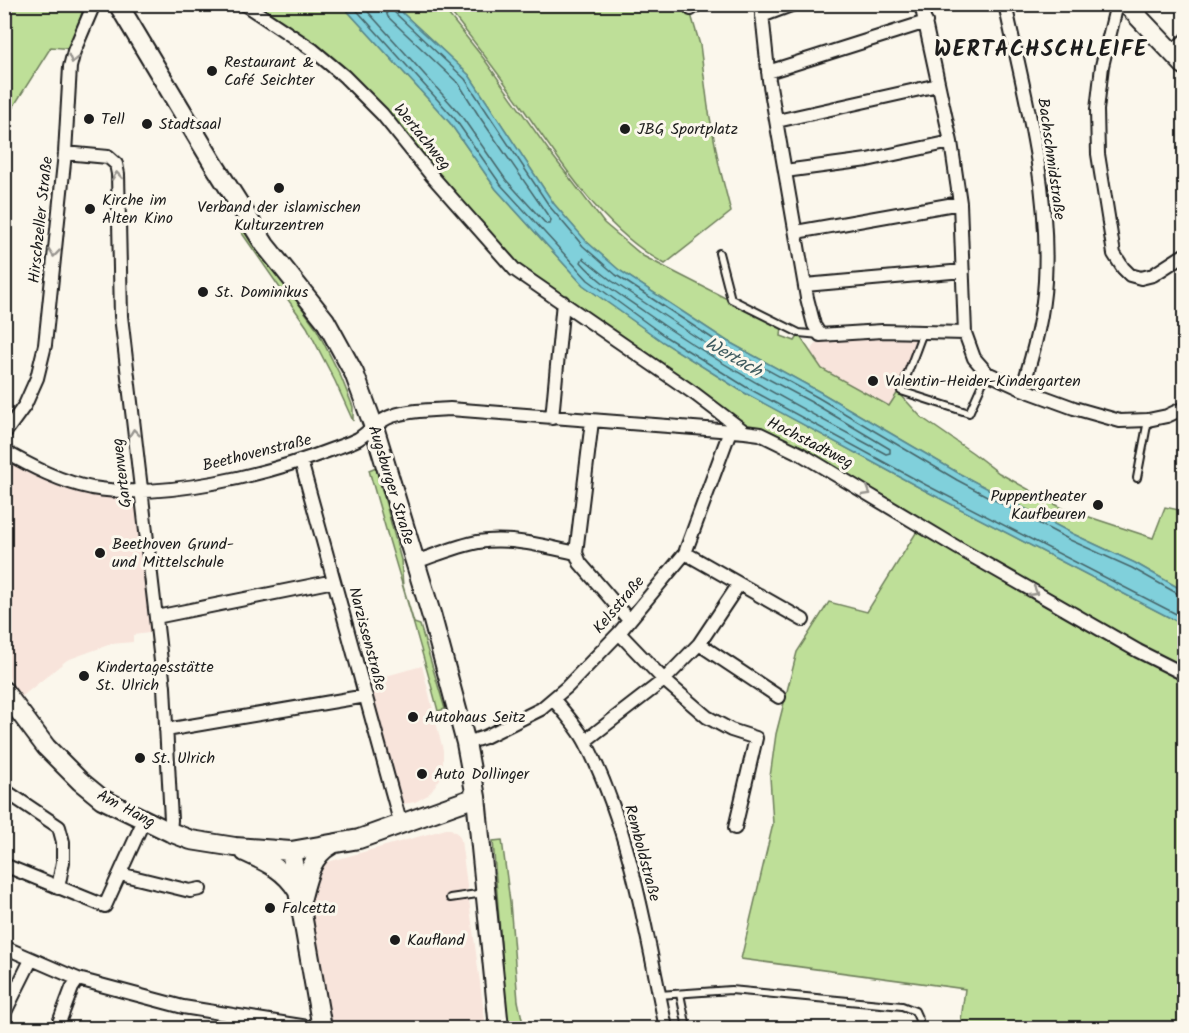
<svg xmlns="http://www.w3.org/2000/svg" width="1189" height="1033" font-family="Kalam,sans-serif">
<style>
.built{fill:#f8e4db}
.green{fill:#bedf98;stroke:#6d7e5a;stroke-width:1.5}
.water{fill:#80d0db;stroke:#58888f;stroke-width:1.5}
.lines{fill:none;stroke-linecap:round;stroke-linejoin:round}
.shore{stroke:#446468;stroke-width:1.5}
.lane-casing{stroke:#1c1c1c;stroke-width:10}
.street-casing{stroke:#1c1c1c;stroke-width:16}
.secondary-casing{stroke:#1c1c1c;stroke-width:22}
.lane{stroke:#fbf7ec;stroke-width:6}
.street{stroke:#fbf7ec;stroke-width:12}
.secondary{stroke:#fbf7ec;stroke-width:18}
.oneway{stroke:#97948e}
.poi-dot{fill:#1c1c1c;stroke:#fbf7ec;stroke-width:2}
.labels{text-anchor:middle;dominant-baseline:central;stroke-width:6;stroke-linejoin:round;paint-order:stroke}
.poi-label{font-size:16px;fill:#1c1c1c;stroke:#fbf7ec;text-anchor:start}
.street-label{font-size:16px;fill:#1c1c1c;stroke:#fbf7ec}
.water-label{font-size:18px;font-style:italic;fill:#3f5b5f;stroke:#fbf7ec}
.district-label{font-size:22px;font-weight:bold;letter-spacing:1.5px;fill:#1c1c1c;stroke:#fbf7ec}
</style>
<rect width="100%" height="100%" fill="#fbf7ec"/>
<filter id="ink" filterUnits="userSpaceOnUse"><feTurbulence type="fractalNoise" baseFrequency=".0167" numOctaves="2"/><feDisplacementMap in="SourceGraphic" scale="12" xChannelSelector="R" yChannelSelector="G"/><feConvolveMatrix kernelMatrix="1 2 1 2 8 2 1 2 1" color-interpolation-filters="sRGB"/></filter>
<g filter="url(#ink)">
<path class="built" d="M921,333L898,392L890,406L822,369L810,352L821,337Z
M4,461L30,469L138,494L153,631L149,633L133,635V642L111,644L67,660L20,698L5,670Z
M422,666L443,750V775L428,795L415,802L403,804L364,682Z
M446,829H451L459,835L461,840L486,1028H330L309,900L313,884L324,863Z"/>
<path class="green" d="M679,4L690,11L700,45L708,107L719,165L731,212L665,264C602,229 563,165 522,107C497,72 472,38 445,5Z
M14,5H84L72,49L51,47L5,120V26Z
M250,5H342L450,123L496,189L583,285L663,342L743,392L924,490L1184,625V670L1139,648L838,469L801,449L745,429L516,268L384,111Z
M394,5H441L484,59L549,151L604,223L643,256L782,327L781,336L795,341L799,335L822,369L889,406L898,392L900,394L921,417L973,453L999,473L1062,508L1153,538L1165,507L1184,511V591L1135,563L1073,534L960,474L820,392L727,341L619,270L587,242L554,204L469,75Z
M241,224L315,326L341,377L353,407V421L335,381L307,327L237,226Z
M376,467L401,560L403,586L414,623L420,625L445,709L438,711C417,630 391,550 369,470Z
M919,528L1184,676V1022L1167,1028H960L965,989L741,959L773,824L770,777L776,734L797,652L829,602L867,612Z
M502,840L510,902L518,1001L524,1028H508L507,1023L493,841Z"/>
<path class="water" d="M342,5H394L469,75L554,204L587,242L619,270L727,341L820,392L960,474L1073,534L1135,563L1184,591V625L924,490L743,392L663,342L583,285L496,189L450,123Z"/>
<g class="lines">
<path class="shore" d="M351,4L455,119L501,185L588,280L666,337L746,387L926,485L1184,618
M361,4L460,114L506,180L546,224H550L551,220L479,116L459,84L388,17L383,4
M391,4L393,11L465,79L550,207L583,246L616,275L724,346L817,397L957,480L1070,540L1132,568L1180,595L1184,596
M583,258L612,281L720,353L813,403L890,449V453L886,454C805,410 722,367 646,313C624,297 599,283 581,262Z"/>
<g class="lane-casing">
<path id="lane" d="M719,253L731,299L799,333L820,335
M923,332L901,391L969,413L987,373
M1137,478L1148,420
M450,898L484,893
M680,994L687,1028
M659,995L731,990L902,1006L915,1011L919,1020L918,1028"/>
</g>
<g class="street-casing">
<path id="street" d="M244,4L313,50L344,76L382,114L432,176L515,270L695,394L745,432
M761,4L769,80L807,298L814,325L820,335L882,331L965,333
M921,4L951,142L960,203L965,333L974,358L987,373L1022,389L1074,408L1120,421L1148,420L1167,416L1184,408
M1005,4C1025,96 1050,187 1045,281C1043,317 1033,355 1022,389
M1117,4L1102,66L1097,110L1098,154L1114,254L1123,268L1130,275L1141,278L1153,275L1184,255
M691,9L698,4
M762,16L794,4
M1172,53L1184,41
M768,72L926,22
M777,121L938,85
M65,153L108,157L116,164L118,174L121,316L164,687L171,820L170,832
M785,171L867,160L951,142
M796,232L960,203
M805,285L963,271
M552,418L563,302
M592,421L576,553L580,563L629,620
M4,434L25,405L37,378L45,345L65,153L70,67L74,51L94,4
M4,451C32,467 61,482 92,488C164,500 266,475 333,449C341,446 350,443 358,439C369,432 379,420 392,416C410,410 431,410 450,409L745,432L760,434L801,454L958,548L1138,651L1184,674
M301,461L401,825
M685,553L803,620
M415,562C433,556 460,545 478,542C510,537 545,546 576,553
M156,617L334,581
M619,633L664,680L707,717L731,730L756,738L735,828
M699,644L779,697
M553,699C564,712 578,727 586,743C631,831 646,933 666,1028
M166,730L366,696
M585,741L664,680L699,644L739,584
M466,743L485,737L541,709L567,687L619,633L685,553L730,431
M4,790L59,827L63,842V862L58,888
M4,865L105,906L144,820
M120,874L190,891L200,889
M4,947L78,979L183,1007L314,1028
M4,1014L31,960
M57,1028L72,988L78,979"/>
</g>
<g class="secondary-casing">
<path id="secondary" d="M118,4L213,163L265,245L325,320L354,373L374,427L432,617L466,743L476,797L499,1028
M1126,4L1184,65
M4,691L46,747L80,781L102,799L170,832L191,840L235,847L291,851L359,839L476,797
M291,851L322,1028
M245,852C266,862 284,869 297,890
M302,897C307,877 312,855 331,845"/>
</g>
<use href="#lane" class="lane"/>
<use href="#street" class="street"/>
<use href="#secondary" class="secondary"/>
</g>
<defs><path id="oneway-chevron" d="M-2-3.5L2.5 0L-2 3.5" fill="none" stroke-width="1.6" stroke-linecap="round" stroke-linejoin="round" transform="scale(1.5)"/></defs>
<g class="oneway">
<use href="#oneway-chevron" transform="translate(73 59) rotate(104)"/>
<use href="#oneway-chevron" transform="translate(117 176) rotate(-96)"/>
<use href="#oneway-chevron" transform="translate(54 253) rotate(96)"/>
<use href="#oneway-chevron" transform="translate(134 433) rotate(-96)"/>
<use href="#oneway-chevron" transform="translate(867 492) rotate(31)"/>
<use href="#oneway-chevron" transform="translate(1034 592) rotate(30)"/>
</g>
</g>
<g class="poi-dot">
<circle cx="212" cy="71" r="6"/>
<circle cx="89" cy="119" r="6"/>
<circle cx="147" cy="124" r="6"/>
<circle cx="625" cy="129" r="6"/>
<circle cx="279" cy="188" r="6"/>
<circle cx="90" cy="209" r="6"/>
<circle cx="203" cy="292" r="6"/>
<circle cx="873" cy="381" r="6"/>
<circle cx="1098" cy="505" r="6"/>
<circle cx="100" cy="553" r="6"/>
<circle cx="84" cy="676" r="6"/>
<circle cx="413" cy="717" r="6"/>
<circle cx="140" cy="758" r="6"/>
<circle cx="422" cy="774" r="6"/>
<circle cx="270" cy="908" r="6"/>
<circle cx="395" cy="940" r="6"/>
</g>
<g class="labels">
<g class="poi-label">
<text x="224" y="62">Restaurant &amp;<tspan x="224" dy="18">Café Seichter</tspan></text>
<text x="101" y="119">Tell</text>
<text x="159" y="124">Stadtsaal</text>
<text x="637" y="129">JBG Sportplatz</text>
<text x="102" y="200">Kirche im<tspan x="102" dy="18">Alten Kino</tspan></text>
<text x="279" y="207" text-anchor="middle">Verband der islamischen<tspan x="279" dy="18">Kulturzentren</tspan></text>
<text x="215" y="292">St. Dominikus</text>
<text x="885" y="381">Valentin-Heider-Kindergarten</text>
<text x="1086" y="496" text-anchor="end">Puppentheater<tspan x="1086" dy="18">Kaufbeuren</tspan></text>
<text x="112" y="544">Beethoven Grund-<tspan x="112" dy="18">und Mittelschule</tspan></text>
<text x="96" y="667">Kindertagesstätte<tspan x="96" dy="18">St. Ulrich</tspan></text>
<text x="425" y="717">Autohaus Seitz</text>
<text x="152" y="758">St. Ulrich</text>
<text x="434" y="774">Auto Dollinger</text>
<text x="282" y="908">Falcetta</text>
<text x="407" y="940">Kaufland</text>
</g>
<g class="street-label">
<text transform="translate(422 137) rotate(51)">Wertachweg</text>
<text transform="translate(1051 159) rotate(82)">Bachschmidstraße</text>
<text transform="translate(41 220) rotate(-84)">Hirschzeller Straße</text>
<text transform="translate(810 443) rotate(27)">Hochstadtweg</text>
<text transform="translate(257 453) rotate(-14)">Beethovenstraße</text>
<text transform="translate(122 473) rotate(-97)">Gartenweg</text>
<text transform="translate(391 485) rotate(73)">Augsburger Straße</text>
<text transform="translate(619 605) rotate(-50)">Kelsstraße</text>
<text transform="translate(367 639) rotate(75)">Narzissenstraße</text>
<text transform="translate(126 809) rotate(28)">Am Hang</text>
<text transform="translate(642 853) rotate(75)">Remboldstraße</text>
</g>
<g class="water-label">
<text transform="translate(733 358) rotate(30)">Wertach</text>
</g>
<g class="district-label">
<text x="1041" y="50">WERTACHSCHLEIFE</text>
</g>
</g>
<rect width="1189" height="1033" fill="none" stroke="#fbf7ec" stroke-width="24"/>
<rect x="12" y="12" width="1165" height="1009" fill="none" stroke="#1c1c1c" stroke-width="2" filter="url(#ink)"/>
</svg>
